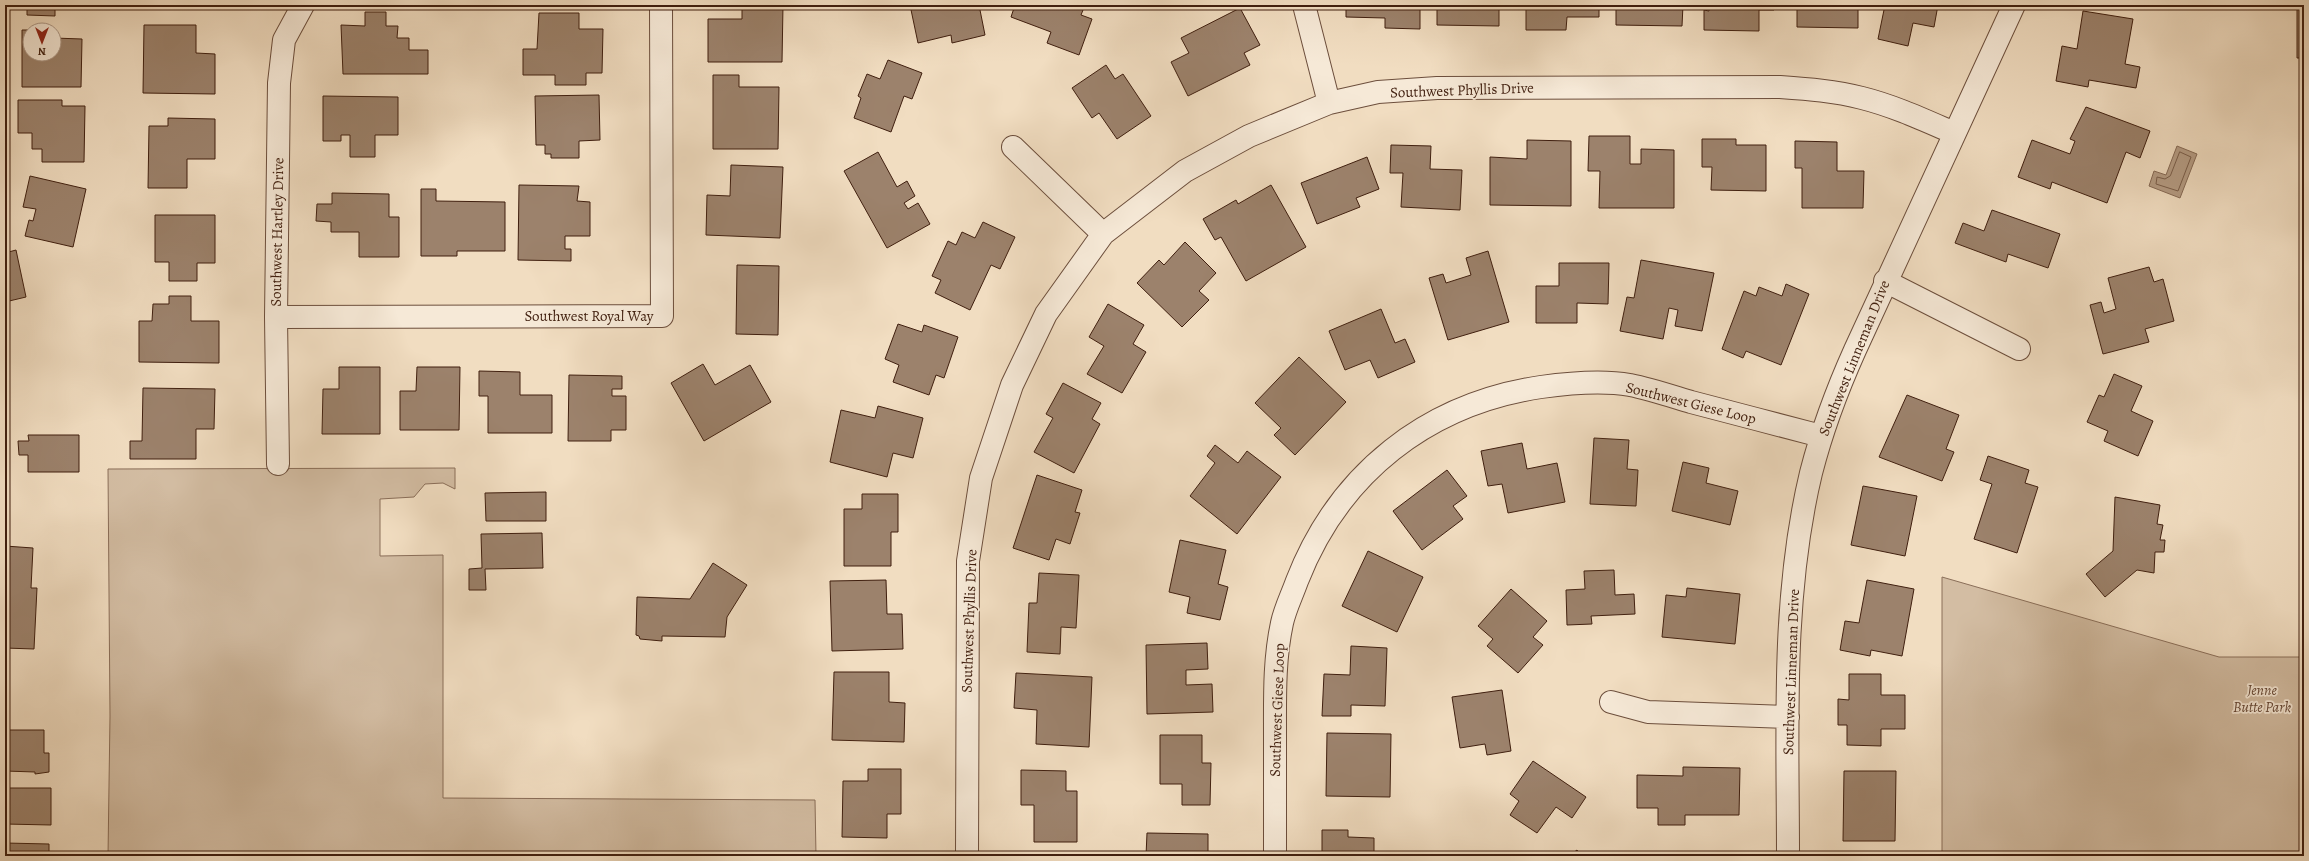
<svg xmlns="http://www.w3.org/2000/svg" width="2309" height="861" viewBox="0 0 2309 861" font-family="Alegreya,serif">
<rect width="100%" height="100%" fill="#f1ddc1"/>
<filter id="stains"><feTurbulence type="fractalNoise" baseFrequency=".005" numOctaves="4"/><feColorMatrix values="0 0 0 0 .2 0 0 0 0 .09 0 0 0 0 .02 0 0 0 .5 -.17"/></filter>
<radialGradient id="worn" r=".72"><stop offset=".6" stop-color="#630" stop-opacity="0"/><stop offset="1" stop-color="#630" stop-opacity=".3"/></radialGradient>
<path fill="#d3bda3" stroke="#8a6e59" d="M 455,468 L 455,489 L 443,483 L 425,484 L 414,497 L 380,499 L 380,556 L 443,555 L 443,798 L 815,800 L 816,856 L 108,856 L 110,716 L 108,469 Z
M 1942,577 L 2219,657 L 2304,657 L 2304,856 L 1942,856 Z"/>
<path fill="#b59c84" stroke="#866a55" d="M 2177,146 L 2197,154 L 2180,198 L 2149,186 L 2154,171 L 2166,175 Z"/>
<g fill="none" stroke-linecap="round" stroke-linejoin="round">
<path stroke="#7a5e4a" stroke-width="1" d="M 2180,152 L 2191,157 L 2178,191 L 2156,184 L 2157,177 L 2165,179 L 2170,176 Z"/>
</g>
<path fill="#9c826c" stroke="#401f0f" d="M 27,5 L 74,5 L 73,9 L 55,9 L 55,16 L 27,15 Z
M 730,5 L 783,5 L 782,62 L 708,62 L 708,19 L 742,19 L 742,9 L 730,9 Z
M 910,5 L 965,5 L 966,8 L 979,5 L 985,35 L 952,43 L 951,35 L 918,43 Z
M 1015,5 L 1085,5 L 1081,15 L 1092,19 L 1079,55 L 1047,43 L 1051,32 L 1011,17 Z
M 1346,5 L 1420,5 L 1420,29 L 1385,28 L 1385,18 L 1346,17 Z
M 1437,5 L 1499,5 L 1499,26 L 1437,25 Z
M 1526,5 L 1599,5 L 1599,17 L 1567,17 L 1566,30 L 1526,30 Z
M 1616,5 L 1683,5 L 1682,26 L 1616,25 Z
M 1709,5 L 1774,5 L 1774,10 L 1759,10 L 1759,31 L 1704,30 L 1704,10 L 1709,11 Z
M 1797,5 L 1858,5 L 1858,28 L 1797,27 Z
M 1885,5 L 1938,5 L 1934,27 L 1913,23 L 1908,46 L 1878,39 Z
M 2297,5 L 2304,5 L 2304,58 L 2297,58 Z
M 1240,8 L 1260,45 L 1244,53 L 1250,65 L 1188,96 L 1171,62 L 1189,53 L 1181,38 Z
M 2083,11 L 2133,19 L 2125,64 L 2140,67 L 2136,88 L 2089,80 L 2088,87 L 2056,81 L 2062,46 L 2077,49 Z
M 365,12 L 386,12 L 386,26 L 398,26 L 397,38 L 409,38 L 409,50 L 428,50 L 428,74 L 343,74 L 341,25 L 365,26 Z
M 539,13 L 579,13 L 579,29 L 603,29 L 602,73 L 586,73 L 586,85 L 555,85 L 555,75 L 523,75 L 523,49 L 537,49 Z
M 144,25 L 196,25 L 196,53 L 215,54 L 215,94 L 143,93 Z
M 22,30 L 30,30 L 30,54 L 54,54 L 54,38 L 82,39 L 81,87 L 22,87 Z
M 888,60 L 922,73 L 912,99 L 904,96 L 891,132 L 854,118 L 861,98 L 858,96 L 867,74 L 880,79 Z
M 1106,65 L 1115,79 L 1123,74 L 1151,116 L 1117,139 L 1099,113 L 1092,118 L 1072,88 Z
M 713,75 L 739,75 L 739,87 L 779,87 L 778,149 L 713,149 Z
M 599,95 L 600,140 L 579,141 L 579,158 L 551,158 L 551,154 L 545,154 L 545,145 L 536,145 L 535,96 Z
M 323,96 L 398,97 L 398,135 L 375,135 L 375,157 L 350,157 L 350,135 L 341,135 L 341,141 L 323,141 Z
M 18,100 L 62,100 L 62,106 L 85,106 L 84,162 L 42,162 L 42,149 L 32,149 L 32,133 L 18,133 Z
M 2086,107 L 2150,131 L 2140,158 L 2126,152 L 2107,203 L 2052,182 L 2050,189 L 2018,177 L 2032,140 L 2070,154 L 2075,141 L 2070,139 Z
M 168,118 L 215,119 L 215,159 L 187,159 L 187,188 L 148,188 L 149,126 L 168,126 Z
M 1589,136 L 1630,136 L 1630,164 L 1641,164 L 1641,149 L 1674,150 L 1674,208 L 1599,208 L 1600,171 L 1588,171 Z
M 1702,139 L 1736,139 L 1736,145 L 1766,145 L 1766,191 L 1711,190 L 1712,167 L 1702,167 Z
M 1527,140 L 1571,141 L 1571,206 L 1490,205 L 1490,157 L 1527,159 Z
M 1795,141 L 1837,142 L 1837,171 L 1864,171 L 1863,208 L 1802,208 L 1802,168 L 1795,168 Z
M 1391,145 L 1431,146 L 1430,169 L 1462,170 L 1460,210 L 1401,207 L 1403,173 L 1390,173 Z
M 878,152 L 897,187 L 907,181 L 915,196 L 904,203 L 908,209 L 918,203 L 930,224 L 887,248 L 844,171 Z
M 1367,157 L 1379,189 L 1356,198 L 1360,207 L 1317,224 L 1301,183 Z
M 731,165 L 783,167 L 780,238 L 706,235 L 707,195 L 730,196 Z
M 30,176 L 86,189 L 73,247 L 25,236 L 29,220 L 33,221 L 36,209 L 23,207 Z
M 519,185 L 579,186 L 577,201 L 590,202 L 590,236 L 565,236 L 565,249 L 571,249 L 571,261 L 518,260 Z
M 1271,185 L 1306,247 L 1246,281 L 1221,237 L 1215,240 L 1203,219 L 1236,200 L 1238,204 Z
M 421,189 L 436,189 L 436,201 L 505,202 L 505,251 L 457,251 L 457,256 L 421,256 Z
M 332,193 L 389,194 L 389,217 L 399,217 L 399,257 L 359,257 L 359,232 L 331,232 L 331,222 L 316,221 L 317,204 L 332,204 Z
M 1992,210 L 2060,234 L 2048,268 L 2008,254 L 2006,262 L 1955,243 L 1963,223 L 1984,231 Z
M 155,215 L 215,215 L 215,263 L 197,263 L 197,281 L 169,281 L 169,262 L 155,262 Z
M 983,222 L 1015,237 L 1000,269 L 991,265 L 970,310 L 935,293 L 941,280 L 932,276 L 948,241 L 956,245 L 962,232 L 975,238 Z
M 1185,242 L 1216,273 L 1199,291 L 1209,300 L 1182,327 L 1137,283 L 1159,260 L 1164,265 Z
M 16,250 L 26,297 L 5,302 L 5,253 Z
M 1488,251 L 1509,322 L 1448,340 L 1429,278 L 1443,274 L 1446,283 L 1471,275 L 1466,258 Z
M 1641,260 L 1714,273 L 1702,331 L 1675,326 L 1678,310 L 1669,308 L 1663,339 L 1620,331 L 1627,297 L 1634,298 Z
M 1559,263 L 1609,263 L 1608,304 L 1577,303 L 1577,323 L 1536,323 L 1536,286 L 1559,286 Z
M 737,265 L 779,266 L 778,335 L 736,334 Z
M 2149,267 L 2154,282 L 2163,279 L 2174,321 L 2145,329 L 2149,342 L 2103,354 L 2090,305 L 2101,302 L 2104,313 L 2116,309 L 2108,278 Z
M 1786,284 L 1809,294 L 1781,365 L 1746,351 L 1743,358 L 1722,349 L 1744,291 L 1756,296 L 1759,287 L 1782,296 Z
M 169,296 L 191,296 L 191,321 L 219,321 L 219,363 L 139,362 L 139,321 L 152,321 L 153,304 L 169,304 Z
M 1108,304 L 1144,325 L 1133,344 L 1146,352 L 1122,393 L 1087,374 L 1104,346 L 1089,337 Z
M 1381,309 L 1395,343 L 1405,339 L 1415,362 L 1378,378 L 1370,360 L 1345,370 L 1329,331 Z
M 898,324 L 922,332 L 924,325 L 958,337 L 944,378 L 936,375 L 929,395 L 893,382 L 899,365 L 885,359 Z
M 1299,357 L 1346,402 L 1295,455 L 1274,435 L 1281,428 L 1255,403 Z
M 703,364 L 715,385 L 750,365 L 771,402 L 704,441 L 671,383 Z
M 339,367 L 380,367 L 380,434 L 322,434 L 323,389 L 339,389 Z
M 417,367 L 460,367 L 459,430 L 400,430 L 400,391 L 416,391 Z
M 479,371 L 520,372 L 520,395 L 552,395 L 552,433 L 488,433 L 488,396 L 479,396 Z
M 2114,374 L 2142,386 L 2131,411 L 2153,421 L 2138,456 L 2104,441 L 2108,431 L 2087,422 L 2099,395 L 2104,397 Z
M 569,375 L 622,376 L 622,389 L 612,389 L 612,396 L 626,396 L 626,430 L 611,430 L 611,441 L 568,441 Z
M 1063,383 L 1101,403 L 1092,419 L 1100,424 L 1074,473 L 1034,452 L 1053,418 L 1046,414 Z
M 143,388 L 215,389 L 214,429 L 196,429 L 196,459 L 130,459 L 130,441 L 142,441 Z
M 1907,395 L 1959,415 L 1946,449 L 1954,452 L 1942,481 L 1879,457 Z
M 878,406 L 923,418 L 913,458 L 893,453 L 887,477 L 830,462 L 841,410 L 875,418 Z
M 28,435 L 79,435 L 79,472 L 28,472 L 28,455 L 19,455 L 18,441 L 29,441 Z
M 1594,438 L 1629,440 L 1627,469 L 1638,470 L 1636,506 L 1590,504 Z
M 1522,443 L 1527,469 L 1557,463 L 1565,502 L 1508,513 L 1502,484 L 1488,486 L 1481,451 Z
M 1215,445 L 1238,463 L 1247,451 L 1281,477 L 1237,534 L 1190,496 L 1215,463 L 1207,456 Z
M 1988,456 L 2029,470 L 2025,483 L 2038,487 L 2017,553 L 1974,539 L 1992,484 L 1980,480 Z
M 1683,462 L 1709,468 L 1706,483 L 1738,491 L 1730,525 L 1672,511 Z
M 1447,470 L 1467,496 L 1453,506 L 1463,519 L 1422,550 L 1393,511 Z
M 1037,475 L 1082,490 L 1075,512 L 1080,513 L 1070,544 L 1056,539 L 1049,560 L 1013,548 Z
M 1863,486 L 1917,496 L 1905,556 L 1851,545 Z
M 546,492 L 546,521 L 486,521 L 485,493 Z
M 862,494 L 898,494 L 898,532 L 891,532 L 891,566 L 844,566 L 844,509 L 862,509 Z
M 2115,497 L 2160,505 L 2157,524 L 2163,525 L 2160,540 L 2165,540 L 2164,552 L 2155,552 L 2154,573 L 2137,570 L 2105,597 L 2086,574 L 2113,551 Z
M 542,533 L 543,568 L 485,569 L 486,590 L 469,590 L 469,569 L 482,568 L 481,534 Z
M 1180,540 L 1226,550 L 1218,584 L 1228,587 L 1220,620 L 1187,613 L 1190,597 L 1169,592 Z
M 5,546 L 33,548 L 31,588 L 37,588 L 34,649 L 5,648 Z
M 1368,551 L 1423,577 L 1397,632 L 1342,606 Z
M 713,563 L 747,585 L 727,617 L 725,637 L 662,636 L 662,641 L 640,639 L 639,636 L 636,635 L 637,597 L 690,599 Z
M 1614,570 L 1615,595 L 1634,594 L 1635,614 L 1591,616 L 1592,624 L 1567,625 L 1566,590 L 1585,589 L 1584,571 Z
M 1039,573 L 1079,575 L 1076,628 L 1061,627 L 1060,654 L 1027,652 L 1029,603 L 1037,603 Z
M 886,580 L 887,614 L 902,614 L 903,649 L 832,651 L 830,581 Z
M 1867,580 L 1914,589 L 1902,656 L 1871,650 L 1870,656 L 1840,650 L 1845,621 L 1859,623 Z
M 1687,588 L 1740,594 L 1735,644 L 1662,637 L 1666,595 L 1686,597 Z
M 1511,589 L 1547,621 L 1533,637 L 1543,645 L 1518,673 L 1487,646 L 1493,639 L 1478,626 Z
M 1207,643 L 1208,669 L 1186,670 L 1186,685 L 1212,684 L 1213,712 L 1147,714 L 1146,645 Z
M 1351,646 L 1387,648 L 1385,706 L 1351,705 L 1351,716 L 1322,716 L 1324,674 L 1350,675 Z
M 834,672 L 889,672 L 889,702 L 905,703 L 904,742 L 832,740 Z
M 1016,673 L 1092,677 L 1089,747 L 1036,744 L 1037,710 L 1014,708 Z
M 1849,674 L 1881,674 L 1881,695 L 1905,695 L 1905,729 L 1881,729 L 1881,746 L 1847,745 L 1847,725 L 1838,725 L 1838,699 L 1849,700 Z
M 1502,690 L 1511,751 L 1487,755 L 1485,744 L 1460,748 L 1452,697 Z
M 5,730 L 44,730 L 44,753 L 49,753 L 49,772 L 35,774 L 35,772 L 5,771 Z
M 1327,733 L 1391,734 L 1390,797 L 1326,796 Z
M 1160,735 L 1202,735 L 1202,763 L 1211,763 L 1210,805 L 1182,805 L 1182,784 L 1160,784 Z
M 1533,761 L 1586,797 L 1572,818 L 1556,807 L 1537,833 L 1510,815 L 1519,801 L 1510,794 Z
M 1683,767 L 1740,768 L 1739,815 L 1685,815 L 1685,825 L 1658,825 L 1658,808 L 1637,808 L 1637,775 L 1683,776 Z
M 868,769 L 901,769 L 901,814 L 887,814 L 887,838 L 842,837 L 843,781 L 868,781 Z
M 1021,770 L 1066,771 L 1066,791 L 1077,791 L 1077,842 L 1034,842 L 1034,805 L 1021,805 Z
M 1844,771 L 1896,771 L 1895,841 L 1843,841 Z
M 5,788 L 51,788 L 51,825 L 5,824 Z
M 1322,830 L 1348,830 L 1348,837 L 1374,838 L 1374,856 L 1322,856 Z
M 1147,833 L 1208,834 L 1208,856 L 1146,856 Z
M 5,843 L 49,844 L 49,856 L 5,856 Z
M 1577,850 L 1581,856 L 1569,856 Z
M 1647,852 L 1732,853 L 1732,856 L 1647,856 Z
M 826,853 L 901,854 L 901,856 L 826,856 Z"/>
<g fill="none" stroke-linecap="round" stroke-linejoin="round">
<g stroke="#6c4e3c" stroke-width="24">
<path id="minor" d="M 1304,5 L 1329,103
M 1013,147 L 1103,234
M 1885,281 L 2019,349
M 276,317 L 662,316 L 661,5
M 278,464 L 276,317 L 279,83 L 284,40 L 303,5
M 1611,702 L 1648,712 L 1788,717
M 967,856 L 968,561 L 981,478 L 1012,385 L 1046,314 L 1103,234 L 1185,171 L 1249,136 L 1329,103 L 1378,92 L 1437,88 L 1780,87 C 1808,89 1835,91 1862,98 C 1894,106 1924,120 1954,133
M 1275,856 C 1275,816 1275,775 1275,735 C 1275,697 1274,660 1282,623 C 1285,609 1292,595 1297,581 C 1339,473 1427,404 1541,387 C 1570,383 1601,380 1630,385 C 1650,389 1671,396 1691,402 C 1734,413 1778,425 1821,436
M 1788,856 C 1788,728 1781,598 1811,473 C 1822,430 1837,390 1855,350 L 2014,5"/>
</g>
<use href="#minor" stroke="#f6e9d7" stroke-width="22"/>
</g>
<g text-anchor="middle" stroke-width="3.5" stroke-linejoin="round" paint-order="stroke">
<g font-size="15" fill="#401f0f" stroke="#f6e9d7">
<text transform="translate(1462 90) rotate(-2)" y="5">Southwest Phyllis Drive</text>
<text transform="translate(277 232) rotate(-89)" y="5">Southwest Hartley Drive</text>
<text x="589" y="321">Southwest Royal Way</text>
<text transform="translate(1854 358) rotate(-68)" y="5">Southwest Linneman Drive</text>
<text transform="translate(1691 403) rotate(14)" y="5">Southwest Giese Loop</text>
<text transform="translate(969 621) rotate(-88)" y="5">Southwest Phyllis Drive</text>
<text transform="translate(1791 672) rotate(-88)" y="5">Southwest Linneman Drive</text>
<text transform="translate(1277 710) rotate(-88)" y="5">Southwest Giese Loop</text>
</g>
<g font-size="15" font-style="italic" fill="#654634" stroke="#f6e9d7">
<text x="2262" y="695">Jenne<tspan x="2262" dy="17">Butte Park</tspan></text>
</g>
</g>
<rect width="2309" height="861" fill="none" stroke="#f1ddc1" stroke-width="20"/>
<rect x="6" y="6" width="2297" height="849" fill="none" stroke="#401f0f" stroke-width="2"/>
<rect x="10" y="10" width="2289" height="841" fill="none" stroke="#401f0f"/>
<g transform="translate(42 42) rotate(180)"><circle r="19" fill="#f6e9d7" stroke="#ad9887"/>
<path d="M0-3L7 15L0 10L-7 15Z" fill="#8f2418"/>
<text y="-6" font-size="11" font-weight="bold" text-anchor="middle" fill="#401f0f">N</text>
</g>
<rect width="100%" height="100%" filter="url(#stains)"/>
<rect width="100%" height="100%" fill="url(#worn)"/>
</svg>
